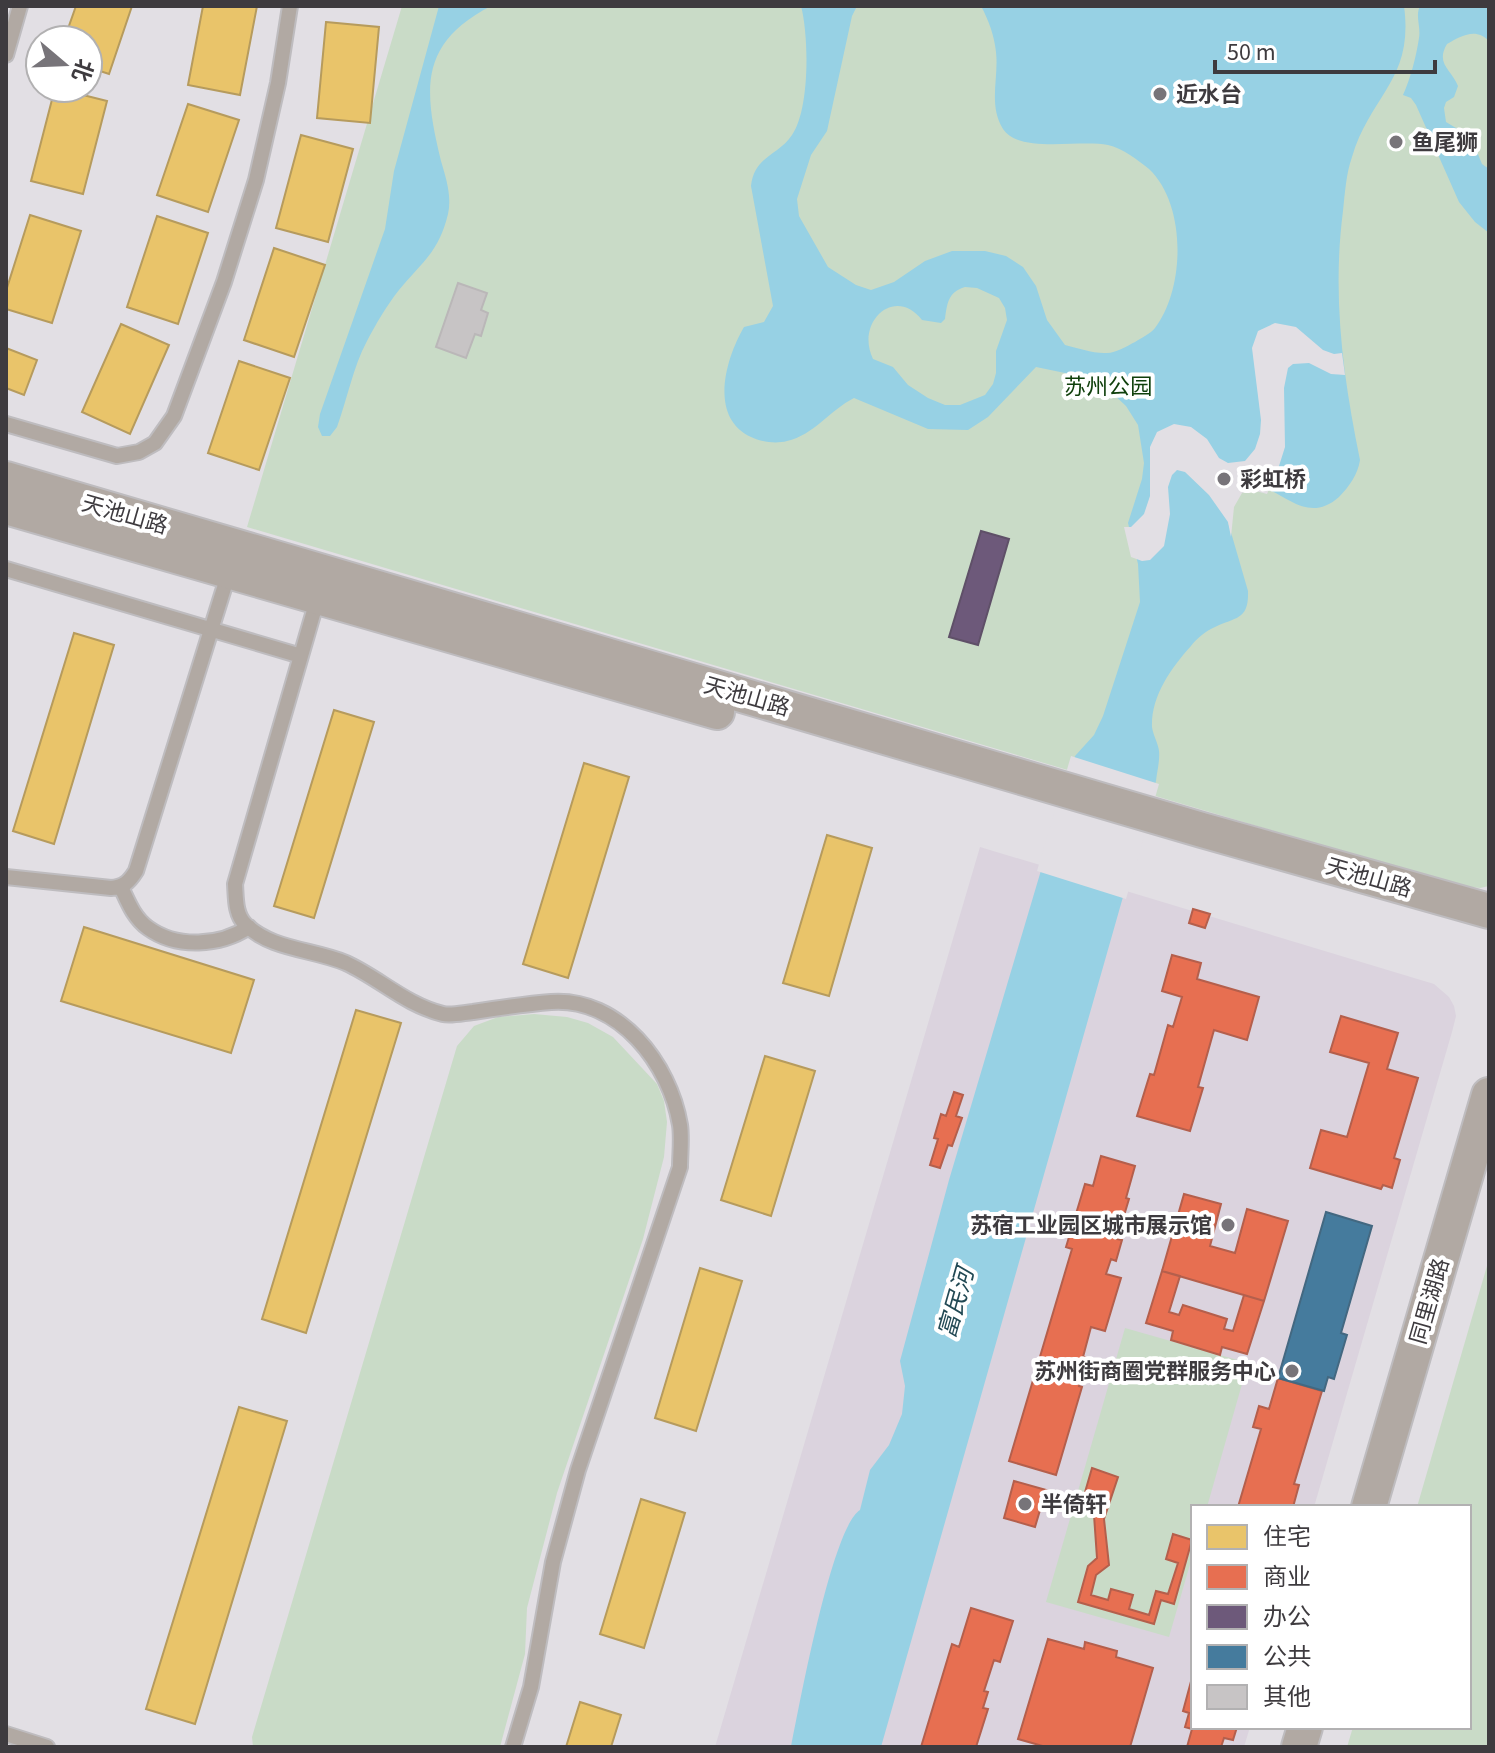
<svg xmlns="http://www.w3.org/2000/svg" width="1495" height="1753" viewBox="0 0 1495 1753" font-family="'Source Sans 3','Noto Sans SC',sans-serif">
<rect width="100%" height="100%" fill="#e2dfe4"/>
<path fill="#dbd3de" d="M 980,847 L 1434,984 L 1449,997 L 1454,1006 L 1456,1016 L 1452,1032 L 1314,1507 L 1193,1507 L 1193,1727 L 1250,1727 L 1244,1747 L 715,1747 Z"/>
<path fill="#c9dbc7" d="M 402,6 L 1489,6 L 1489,886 L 1480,888 L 1456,885 L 247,527 Z
M 534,1014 L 567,1017 L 588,1023 L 613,1037 L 657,1084 L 664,1101 L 667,1122 L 664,1157 L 643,1239 L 557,1493 L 527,1608 L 525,1654 L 500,1747 L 253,1747 L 252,1737 L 457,1046 L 474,1026 L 498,1017 Z
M 1489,1259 L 1489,1747 L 1347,1747 L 1353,1727 L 1469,1727 L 1469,1507 L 1417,1507 Z
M 1125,1328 L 1248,1363 L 1207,1507 L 1193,1507 L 1193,1554 L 1169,1637 L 1046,1602 Z"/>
<path fill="#97d1e4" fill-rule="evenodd" d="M 439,6 L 491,6 C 418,44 424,90 441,161 C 446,178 452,196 448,214 C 439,252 422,262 399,290 C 387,305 376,324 367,341 C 353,367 347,400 337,427 L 330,436 L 322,436 L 318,427 L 320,414 L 385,229 L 394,171 Z
M 801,6 L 857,6 L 852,16 L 827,131 L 811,155 L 797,199 L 799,216 L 828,267 L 856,285 L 871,290 L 894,282 L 925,261 L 952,251 L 985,251 L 1006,256 L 1023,267 L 1036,286 L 1047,320 L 1065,345 C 1078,348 1094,354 1107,353 C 1116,353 1127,346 1135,342 C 1141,338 1150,334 1155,328 C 1185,289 1187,205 1149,169 C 1138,160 1122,148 1108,145 C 1080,139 1019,154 1003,129 C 988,105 999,78 996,52 C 994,35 989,21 981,6 L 1404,6 C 1414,80 1371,94 1352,157 C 1346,174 1345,193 1343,211 C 1332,296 1343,377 1360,460 C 1358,474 1349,487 1339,497 C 1304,528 1280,484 1251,486 C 1247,486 1243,489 1239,490 L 1228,522 L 1248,591 C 1249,620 1236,617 1215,627 C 1207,630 1196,639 1191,646 C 1171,668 1151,696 1152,727 C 1153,735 1158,743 1159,751 C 1160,760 1157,772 1156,781 L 881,1747 L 791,1747 C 799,1707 832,1527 860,1510 L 870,1470 L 889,1445 L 902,1414 L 905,1386 L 900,1361 L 949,1180 L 1075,756 L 1094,735 L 1103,716 L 1140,602 L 1138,564 L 1128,523 L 1142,479 L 1144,463 L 1138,425 L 1126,406 L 1111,392 L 1097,384 L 1065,373 L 1036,367 L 988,417 L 968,430 L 928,429 L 854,398 C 830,410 814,435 787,441 C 776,444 761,442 751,437 C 708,417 726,358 744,327 L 764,322 L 773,306 L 751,186 C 754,156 778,156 792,135 C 810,109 809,36 801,6 ZM 965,287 L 977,288 L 999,298 L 1005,308 L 1007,320 L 996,351 L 996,373 L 993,384 L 985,395 L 960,405 L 945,405 L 928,398 L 908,385 L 893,367 L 873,359 C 855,322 895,285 922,320 L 941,323 L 945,319 C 947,304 948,292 965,287 Z
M 1420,6 L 1489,6 L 1489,41 C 1476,27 1461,36 1447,44 C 1435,64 1452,70 1458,86 L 1454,97 L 1446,102 L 1444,108 L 1446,122 L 1471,137 L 1482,164 L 1489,169 L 1489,233 L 1475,222 L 1459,202 L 1416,105 L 1411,98 L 1403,95 C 1411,77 1416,57 1419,38 C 1421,26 1415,16 1420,6 Z"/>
<path fill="#e2dfe4" d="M 1275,323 L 1296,327 L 1323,350 L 1334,354 L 1342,353 L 1345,375 L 1331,374 L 1309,363 L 1293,364 L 1288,368 L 1284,388 L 1285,447 L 1279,466 L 1267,494 L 1252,490 L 1242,493 L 1234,507 L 1231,537 L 1228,522 L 1209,495 L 1185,472 L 1177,470 L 1172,475 L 1168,487 L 1170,514 L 1164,546 L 1150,560 L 1142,561 L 1131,557 L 1124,527 L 1131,527 L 1144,514 L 1150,496 L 1150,447 L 1157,432 L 1174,424 L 1191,427 L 1207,439 L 1219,458 L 1228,463 L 1245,461 L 1255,449 L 1260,434 L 1261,420 L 1252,348 L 1258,331 Z
M 1071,756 L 1159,784 L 1126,899 L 1037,871 Z"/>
<path fill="#e9c46a" stroke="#b69b5d" stroke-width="2" d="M 76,6 L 132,6 L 109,74 L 88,67 L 88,40 L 64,40 Z
M 203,6 L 257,6 L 240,95 L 188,85 Z
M 326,22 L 379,27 L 370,123 L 317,118 Z
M 55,88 L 107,101 L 83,194 L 31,181 Z
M 188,104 L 239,120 L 208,212 L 157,195 Z
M 301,135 L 353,149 L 328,242 L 276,228 Z
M 30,215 L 81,231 L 52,323 L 6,309 L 6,291 Z
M 157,216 L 208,233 L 178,324 L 127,307 Z
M 274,248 L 325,265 L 294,357 L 244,340 Z
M 121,324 L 169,345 L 130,434 L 82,412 Z
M 6,348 L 37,360 L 24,395 L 6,388 Z
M 239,361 L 290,378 L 259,470 L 208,453 Z
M 74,633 L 114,645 L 54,844 L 13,831 Z
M 334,710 L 374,722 L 314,918 L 274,906 Z
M 584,763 L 629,777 L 568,978 L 523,964 Z
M 827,835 L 872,848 L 829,996 L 783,983 Z
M 84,927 L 254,980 L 231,1053 L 61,1001 Z
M 356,1010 L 401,1023 L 306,1333 L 262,1319 Z
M 765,1056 L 815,1071 L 771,1216 L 721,1200 Z
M 700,1268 L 742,1281 L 696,1431 L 655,1418 Z
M 239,1407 L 287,1421 L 195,1724 L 146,1709 Z
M 641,1499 L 685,1513 L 644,1648 L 600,1634 Z
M 580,1702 L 621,1715 L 611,1747 L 566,1747 Z"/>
<path fill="#e76f51" stroke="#b45f4c" stroke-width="2" d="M 1193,909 L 1210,914 L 1205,928 L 1189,923 Z
M 1172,955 L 1201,963 L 1197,979 L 1259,997 L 1247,1040 L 1214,1030 L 1198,1087 L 1203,1088 L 1190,1131 L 1137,1116 L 1150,1074 L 1154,1075 L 1168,1025 L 1173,1027 L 1182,997 L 1162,991 Z
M 1341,1016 L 1398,1033 L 1387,1069 L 1418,1078 L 1394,1158 L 1400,1160 L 1392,1188 L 1383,1185 L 1381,1189 L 1310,1168 L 1321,1130 L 1347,1137 L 1369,1063 L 1330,1052 Z
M 954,1092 L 963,1095 L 956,1116 L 962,1118 L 952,1146 L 948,1145 L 940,1168 L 930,1165 L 938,1139 L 934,1138 L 941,1114 L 946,1116 Z
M 1101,1156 L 1135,1166 L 1126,1198 L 1129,1199 L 1117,1239 L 1122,1240 L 1116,1261 L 1111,1259 L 1106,1274 L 1121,1278 L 1105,1331 L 1091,1327 L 1083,1357 L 1087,1358 L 1079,1386 L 1082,1387 L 1056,1475 L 1009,1461 L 1072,1249 L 1066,1247 L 1085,1184 L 1093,1186 Z
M 1184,1194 L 1221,1204 L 1210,1246 L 1235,1253 L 1247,1209 L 1288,1221 L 1264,1301 L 1162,1271 Z
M 1162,1271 L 1180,1276 L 1169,1312 L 1179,1315 L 1183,1305 L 1227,1319 L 1224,1329 L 1233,1331 L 1244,1295 L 1264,1301 L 1247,1354 L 1222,1347 L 1220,1355 L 1171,1340 L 1173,1331 L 1146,1323 Z
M 1278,1378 L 1322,1391 L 1294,1484 L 1299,1485 L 1293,1507 L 1238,1507 L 1261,1429 L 1253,1427 L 1259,1406 L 1269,1409 Z
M 1092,1468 L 1118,1477 L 1104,1519 L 1109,1565 L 1096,1575 L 1091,1595 L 1108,1600 L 1111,1589 L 1133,1595 L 1129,1609 L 1149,1615 L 1156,1591 L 1168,1594 L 1178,1563 L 1166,1559 L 1173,1534 L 1192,1540 L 1174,1604 L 1161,1600 L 1154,1624 L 1078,1602 L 1088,1566 L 1097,1558 L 1094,1515 L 1098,1504 L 1083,1499 Z
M 1014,1481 L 1046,1490 L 1035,1527 L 1004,1518 Z
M 971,1608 L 1013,1621 L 1000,1662 L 994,1660 L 984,1691 L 988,1692 L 983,1708 L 988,1709 L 976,1747 L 921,1747 L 952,1644 L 959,1647 Z
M 1048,1639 L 1084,1649 L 1085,1642 L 1117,1651 L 1116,1657 L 1153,1668 L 1130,1747 L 1046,1747 L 1018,1739 Z
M 1193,1674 L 1193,1727 L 1237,1727 L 1233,1740 L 1224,1738 L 1221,1747 L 1187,1747 L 1192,1729 L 1185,1727 L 1189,1713 L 1183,1711 Z"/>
<path fill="#6d597a" stroke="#5f5068" stroke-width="2" d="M 981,531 L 1009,539 L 978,645 L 949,637 Z"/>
<path fill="#457b9d" stroke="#436881" stroke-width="2" d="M 1326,1212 L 1372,1226 L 1341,1333 L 1347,1335 L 1334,1379 L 1328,1377 L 1324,1391 L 1278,1378 Z"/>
<path fill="#c7c4c5" stroke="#bab7b8" stroke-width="2" d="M 458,283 L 487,293 L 481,310 L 488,313 L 481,336 L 475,334 L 466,358 L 436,347 Z"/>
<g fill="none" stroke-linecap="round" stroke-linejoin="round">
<g stroke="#bebcbf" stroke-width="18">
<path id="service" d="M 6,55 L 20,6
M 6,424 L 117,456 L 139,452 L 155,443 L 174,416 L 224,282 L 256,180 L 278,83 L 290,6
M 6,569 L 301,656
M 318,597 L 235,884 C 236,898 235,914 245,924 C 271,950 313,949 346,963 C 379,978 406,1005 443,1014 C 451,1016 463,1013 473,1012 C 499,1008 525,1004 551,1002 C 619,997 670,1064 680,1125 C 682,1138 680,1154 680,1167 L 578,1470 L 553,1562 L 531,1687 L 513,1747
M 6,877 L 111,888 C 124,887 129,882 136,871 L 229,572
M 121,887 C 128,902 134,918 148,928 C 177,949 220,946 249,927
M 6,1734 L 47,1747"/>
</g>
<g stroke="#bebcbf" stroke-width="38">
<path id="tertiary" d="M 6,479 L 1202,830 L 1489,911
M 6,507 L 717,712
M 1369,1507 L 1489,1095
M 1299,1747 L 1305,1727"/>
</g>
<use href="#service" stroke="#b1a9a3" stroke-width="14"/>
<use href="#tertiary" stroke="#b1a9a3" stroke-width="34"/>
</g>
<g fill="#777479" stroke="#fff" stroke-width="3">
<circle cx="1160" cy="94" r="8"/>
<circle cx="1396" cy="142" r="8"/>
<circle cx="1224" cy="479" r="8"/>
<circle cx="1228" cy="1225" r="8"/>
<circle cx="1292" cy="1371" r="8"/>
<circle cx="1025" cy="1504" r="8"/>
</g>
<g text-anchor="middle" stroke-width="8" stroke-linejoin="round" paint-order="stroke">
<g font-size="22" font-weight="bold" fill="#3e3b3f" stroke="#fff" text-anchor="start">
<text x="1176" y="102">近水台</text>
<text x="1412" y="150">鱼尾狮</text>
<text x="1240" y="487">彩虹桥</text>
<text x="1212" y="1233" text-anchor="end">苏宿工业园区城市展示馆</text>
<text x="1276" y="1379" text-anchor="end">苏州街商圈党群服务中心</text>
<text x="1041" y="1512">半倚轩</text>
</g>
<g font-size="22" fill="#10400c" stroke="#fff">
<text x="1108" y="394">苏州公园</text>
</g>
<g font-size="22" fill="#3e3b3f" stroke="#fff">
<text transform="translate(125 514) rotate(16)" y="8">天池山路</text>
<text transform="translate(747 696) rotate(16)" y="8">天池山路</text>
<text transform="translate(1369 877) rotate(16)" y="8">天池山路</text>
<text transform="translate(1429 1301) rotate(-74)" y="8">同里湖路</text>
</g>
<g font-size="24" font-style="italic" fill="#224954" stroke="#fff">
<text transform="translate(956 1303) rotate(-74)" y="8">富民河</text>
</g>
</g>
<rect width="1495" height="1753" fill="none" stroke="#3e3b3f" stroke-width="16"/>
<rect x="1191" y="1505" width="280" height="224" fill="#ffffff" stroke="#b2b1b2" stroke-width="2"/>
<rect x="1207" y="1525" width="40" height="24" fill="#e9c46a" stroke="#b2b1b2" stroke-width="2"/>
<text x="1263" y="1545" font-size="24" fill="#3e3b3f">住宅</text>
<rect x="1207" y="1565" width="40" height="24" fill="#e76f51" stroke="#b2b1b2" stroke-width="2"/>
<text x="1263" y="1585" font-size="24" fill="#3e3b3f">商业</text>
<rect x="1207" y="1605" width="40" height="24" fill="#6d597a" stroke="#b2b1b2" stroke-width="2"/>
<text x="1263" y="1625" font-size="24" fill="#3e3b3f">办公</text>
<rect x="1207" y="1645" width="40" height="24" fill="#457b9d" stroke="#b2b1b2" stroke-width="2"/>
<text x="1263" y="1665" font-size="24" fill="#3e3b3f">公共</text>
<rect x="1207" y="1685" width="40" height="24" fill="#c7c4c5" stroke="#b2b1b2" stroke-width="2"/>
<text x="1263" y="1705" font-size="24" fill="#3e3b3f">其他</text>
<g transform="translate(64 64) rotate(109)"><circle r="38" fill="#ffffff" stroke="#b2b1b2" stroke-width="2"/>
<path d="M0-6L14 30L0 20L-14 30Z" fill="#777479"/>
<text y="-12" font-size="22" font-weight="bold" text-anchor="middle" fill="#3e3b3f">北</text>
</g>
<path d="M1215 60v12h220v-12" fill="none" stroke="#3e3b3f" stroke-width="4"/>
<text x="1227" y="60" font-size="24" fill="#3e3b3f" stroke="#ffffff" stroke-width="6" paint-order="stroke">50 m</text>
</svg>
